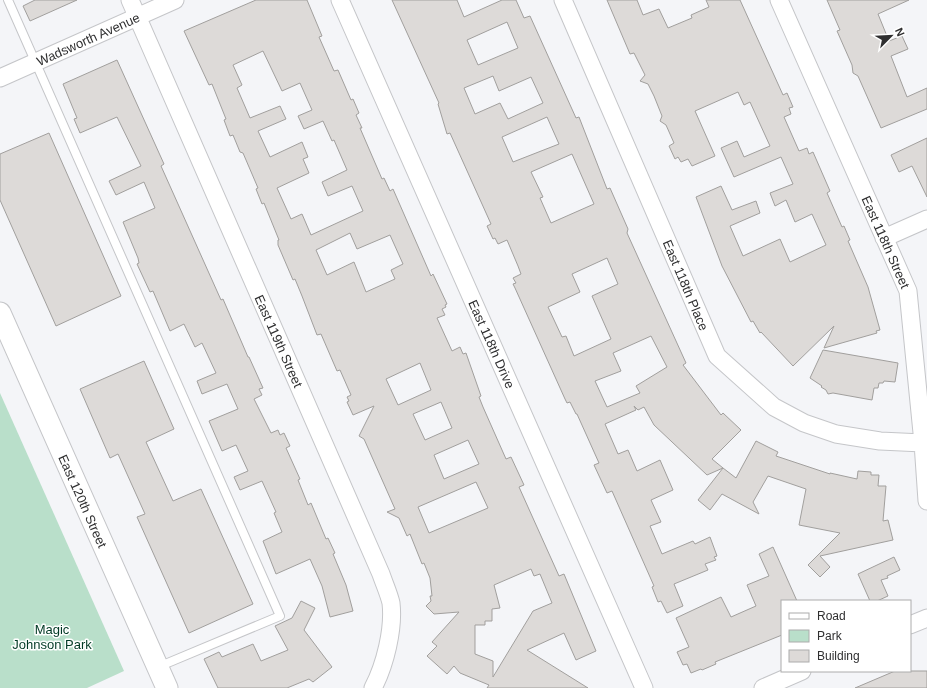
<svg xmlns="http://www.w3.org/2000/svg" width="927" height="688" viewBox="0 0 927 688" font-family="Arial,sans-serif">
<rect width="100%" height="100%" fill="#f4f5f8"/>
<path fill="#b9dfca" d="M 0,393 L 124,671 L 87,688 L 0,688 Z"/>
<path fill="#dddad8" stroke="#a19f9d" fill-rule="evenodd" d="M 35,0 L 77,0 L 30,21 L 23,6 Z
M 256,0 L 307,0 L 322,36 L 319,37 L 334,71 L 338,70 L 351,100 L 353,99 L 359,113 L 356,115 L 362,128 L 360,128 L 382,179 L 384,178 L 390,191 L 393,189 L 431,276 L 433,274 L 447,304 L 445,305 L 446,307 L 442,309 L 445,315 L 437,318 L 452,351 L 460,347 L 463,354 L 466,353 L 481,396 L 479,397 L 483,407 L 506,459 L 511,457 L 524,485 L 519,487 L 559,576 L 564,574 L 596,651 L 576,660 L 564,633 L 527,650 L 588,688 L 487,688 L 489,685 L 460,673 L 454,666 L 447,674 L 427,656 L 437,646 L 432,642 L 459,612 L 434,614 L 426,606 L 431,601 L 430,596 L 432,596 L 430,578 L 424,563 L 422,564 L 410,534 L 407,536 L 399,518 L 387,512 L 395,509 L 364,439 L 359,436 L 374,406 L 353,415 L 347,402 L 349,401 L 347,397 L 351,395 L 340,370 L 337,371 L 321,334 L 317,335 L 302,296 L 295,279 L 293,280 L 278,245 L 278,240 L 279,240 L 264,203 L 262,204 L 256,189 L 258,188 L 243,153 L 240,152 L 233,135 L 230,136 L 224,120 L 226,119 L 212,84 L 209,85 L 184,31 ZM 263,51 L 282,91 L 300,83 L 312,110 L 298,116 L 304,129 L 323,121 L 332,141 L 334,140 L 347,170 L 322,182 L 328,196 L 352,186 L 363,211 L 311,235 L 302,214 L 291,219 L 277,188 L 309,173 L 303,159 L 308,157 L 302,142 L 270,157 L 258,131 L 286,119 L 280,106 L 250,118 L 237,88 L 242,85 L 233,65 ZM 350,233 L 357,249 L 390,235 L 403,264 L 391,270 L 395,279 L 366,292 L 354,262 L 327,275 L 316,250 ZM 420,363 L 431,390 L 398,405 L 386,379 ZM 441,402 L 452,428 L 425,440 L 413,414 ZM 468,440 L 479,464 L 444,479 L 434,455 ZM 476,482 L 488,508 L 429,533 L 418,507 ZM 531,569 L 534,576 L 540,574 L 552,603 L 533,611 L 493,677 L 493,661 L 475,654 L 475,625 L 485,625 L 485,621 L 492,621 L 492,609 L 500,608 L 494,585 Z
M 392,0 L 457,0 L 464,17 L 502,0 L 516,0 L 524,18 L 530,16 L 576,118 L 579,117 L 607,189 L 610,188 L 628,229 L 627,233 L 686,363 L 683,365 L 721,415 L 723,413 L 741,430 L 712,459 L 723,468 L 707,475 L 654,425 L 644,407 L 638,410 L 634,406 L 636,410 L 605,424 L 618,454 L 628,450 L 637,471 L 660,460 L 673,490 L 651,500 L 661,522 L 650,526 L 662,554 L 693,541 L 695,544 L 710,537 L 717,556 L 714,557 L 716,560 L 705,564 L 708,570 L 674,584 L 683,606 L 667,613 L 661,601 L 658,602 L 652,587 L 654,586 L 612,491 L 607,493 L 594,465 L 599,463 L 577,414 L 576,414 L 570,402 L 567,403 L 565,399 L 515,288 L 513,284 L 516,283 L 513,278 L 521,274 L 518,266 L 507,240 L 498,244 L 495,238 L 493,239 L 487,226 L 491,224 L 450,133 L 447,134 L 438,104 L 439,103 ZM 507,22 L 518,48 L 478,65 L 467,40 ZM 493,76 L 499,91 L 531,77 L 543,103 L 508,119 L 500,103 L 475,114 L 464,88 ZM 547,117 L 559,144 L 513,162 L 502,137 ZM 572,154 L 594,204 L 551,223 L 540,198 L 543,197 L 531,172 ZM 607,258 L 618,284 L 592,296 L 611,339 L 574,356 L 566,336 L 562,337 L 548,307 L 580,292 L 572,274 ZM 651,336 L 667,367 L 636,386 L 640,393 L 607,407 L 595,381 L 621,371 L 613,353 Z
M 607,0 L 637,0 L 643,15 L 659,9 L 668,28 L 692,18 L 691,15 L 709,7 L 706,0 L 740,0 L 783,95 L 787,93 L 793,107 L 789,108 L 791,114 L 784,117 L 799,151 L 807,148 L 809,154 L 813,152 L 830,191 L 827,193 L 842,227 L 844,226 L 850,240 L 848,241 L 868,287 L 880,330 L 876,331 L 877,333 L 824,348 L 834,326 L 793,366 L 761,332 L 760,333 L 753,321 L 751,322 L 722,266 L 696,197 L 721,186 L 732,210 L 756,201 L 760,213 L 730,226 L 743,256 L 780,239 L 790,262 L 826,245 L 812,214 L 795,222 L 786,200 L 775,206 L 770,193 L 793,184 L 781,157 L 734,177 L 721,148 L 737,141 L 744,157 L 770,146 L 750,102 L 744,105 L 738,92 L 695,111 L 715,156 L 692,166 L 688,159 L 681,162 L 678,157 L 675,159 L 669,146 L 674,143 L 666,125 L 660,121 L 662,116 L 654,96 L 648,84 L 640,81 L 645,75 L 634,53 L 630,54 Z
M 827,0 L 909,0 L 878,14 L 889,41 L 902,36 L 908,49 L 891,56 L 907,97 L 927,88 L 927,109 L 881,128 L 858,76 L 853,73 L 852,65 L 837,31 L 840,30 Z
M 117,60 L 164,164 L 161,166 L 221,300 L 223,299 L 248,357 L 249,357 L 263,388 L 259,389 L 262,395 L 254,399 L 271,433 L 278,430 L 280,435 L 284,433 L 290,446 L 286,448 L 300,479 L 298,480 L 308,505 L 311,503 L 326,539 L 328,538 L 335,553 L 333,554 L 346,585 L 353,611 L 330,617 L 322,586 L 310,559 L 276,574 L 263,541 L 282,532 L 274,513 L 276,512 L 262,481 L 240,490 L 234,477 L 248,471 L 236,445 L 222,451 L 209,421 L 238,409 L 227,384 L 202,394 L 197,381 L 216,373 L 202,343 L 195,347 L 184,324 L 170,331 L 153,291 L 150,292 L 137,264 L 139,263 L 138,258 L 123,222 L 155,208 L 144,182 L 116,195 L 109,181 L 141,166 L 117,117 L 80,133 L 74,119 L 77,118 L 63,84 Z
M 49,133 L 121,296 L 56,326 L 0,200 L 0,154 Z
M 927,138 L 927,197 L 912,166 L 899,172 L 891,155 Z
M 823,350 L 898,363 L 895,382 L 884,381 L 883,383 L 879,383 L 878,388 L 874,388 L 872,400 L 833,393 L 828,394 L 826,390 L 821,387 L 822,386 L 810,378 Z
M 144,361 L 174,429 L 146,442 L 173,501 L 201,489 L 253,604 L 189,633 L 137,517 L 145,514 L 118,454 L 110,458 L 80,389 Z
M 756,441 L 778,452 L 776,456 L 830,474 L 830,473 L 857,479 L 858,471 L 871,472 L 871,475 L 879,475 L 878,486 L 886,486 L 883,521 L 888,520 L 893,540 L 820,556 L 830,567 L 820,577 L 808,565 L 840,533 L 799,525 L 806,489 L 768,476 L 753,502 L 759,514 L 722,494 L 710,510 L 698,500 L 723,468 L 736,478 Z
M 773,547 L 797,601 L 782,601 L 782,635 L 715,662 L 716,664 L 702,670 L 701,669 L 691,673 L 687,664 L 683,665 L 677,652 L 689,647 L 676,618 L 721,597 L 731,617 L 756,606 L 747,585 L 769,576 L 759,554 Z
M 894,557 L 900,570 L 887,576 L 888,578 L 881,580 L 888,596 L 877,601 L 870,601 L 858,574 Z
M 301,601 L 315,608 L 304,630 L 332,667 L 313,682 L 309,679 L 287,688 L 218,688 L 204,659 L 219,652 L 222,657 L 253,644 L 261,661 L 288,650 L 275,626 L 292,618 Z
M 895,671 L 927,671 L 927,688 L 855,688 Z"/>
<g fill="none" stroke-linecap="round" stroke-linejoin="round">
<g stroke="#c5c6c9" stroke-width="10">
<path id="service" d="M 8,0 L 280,616 L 158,667"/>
</g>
<g stroke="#c5c6c9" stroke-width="19">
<path id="minor" d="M 130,0 L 381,574 C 384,583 389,594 391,603 C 394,629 385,665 373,688
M 340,0 L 644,688
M 563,0 L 717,356 L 774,407 L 804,423 L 836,434 L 880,441 L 923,443
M 779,0 L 908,291 L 923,443 L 927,501
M 0,78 L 175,0
M 884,238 L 927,219
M 910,625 L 927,618
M 763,688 L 802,671"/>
</g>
<g stroke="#c5c6c9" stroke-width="23">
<path id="tertiary" d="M 0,313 L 167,688"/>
</g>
<use href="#service" stroke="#fff" stroke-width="8"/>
<use href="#minor" stroke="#fff" stroke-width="17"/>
<use href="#tertiary" stroke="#fff" stroke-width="21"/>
</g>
<g text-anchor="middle" stroke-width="3" stroke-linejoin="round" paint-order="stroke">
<g font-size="13" fill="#2f2f30" stroke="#fff">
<text transform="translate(88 39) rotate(-24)" y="5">Wadsworth Avenue</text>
<text transform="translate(886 242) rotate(66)" y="5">East 118th Street</text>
<text transform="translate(686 285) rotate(67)" y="5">East 118th Place</text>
<text transform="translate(279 341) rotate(66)" y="5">East 119th Street</text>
<text transform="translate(492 344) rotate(66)" y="5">East 118th Drive</text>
<text transform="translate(83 501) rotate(66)" y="5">East 120th Street</text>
</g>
<g font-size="13" fill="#003924" stroke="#fff">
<text x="52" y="634">Magic<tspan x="52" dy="15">Johnson Park</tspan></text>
</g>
</g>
<rect x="781" y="600" width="130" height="72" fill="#ffffff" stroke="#acacac"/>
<rect x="789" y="613" width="20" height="6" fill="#ffffff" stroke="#acacac"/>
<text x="817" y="620" font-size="12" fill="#2f2f30">Road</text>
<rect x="789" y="630" width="20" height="12" fill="#b9dfca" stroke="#acacac"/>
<text x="817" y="640" font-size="12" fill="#2f2f30">Park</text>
<rect x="789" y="650" width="20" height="12" fill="#dddad8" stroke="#acacac"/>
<text x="817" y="660" font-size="12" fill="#2f2f30">Building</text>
<g transform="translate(891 36) rotate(66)" stroke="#ffffff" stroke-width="3" paint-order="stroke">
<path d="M0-3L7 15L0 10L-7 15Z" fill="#2f2f30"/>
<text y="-6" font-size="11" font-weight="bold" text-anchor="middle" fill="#2f2f30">N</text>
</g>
</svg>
